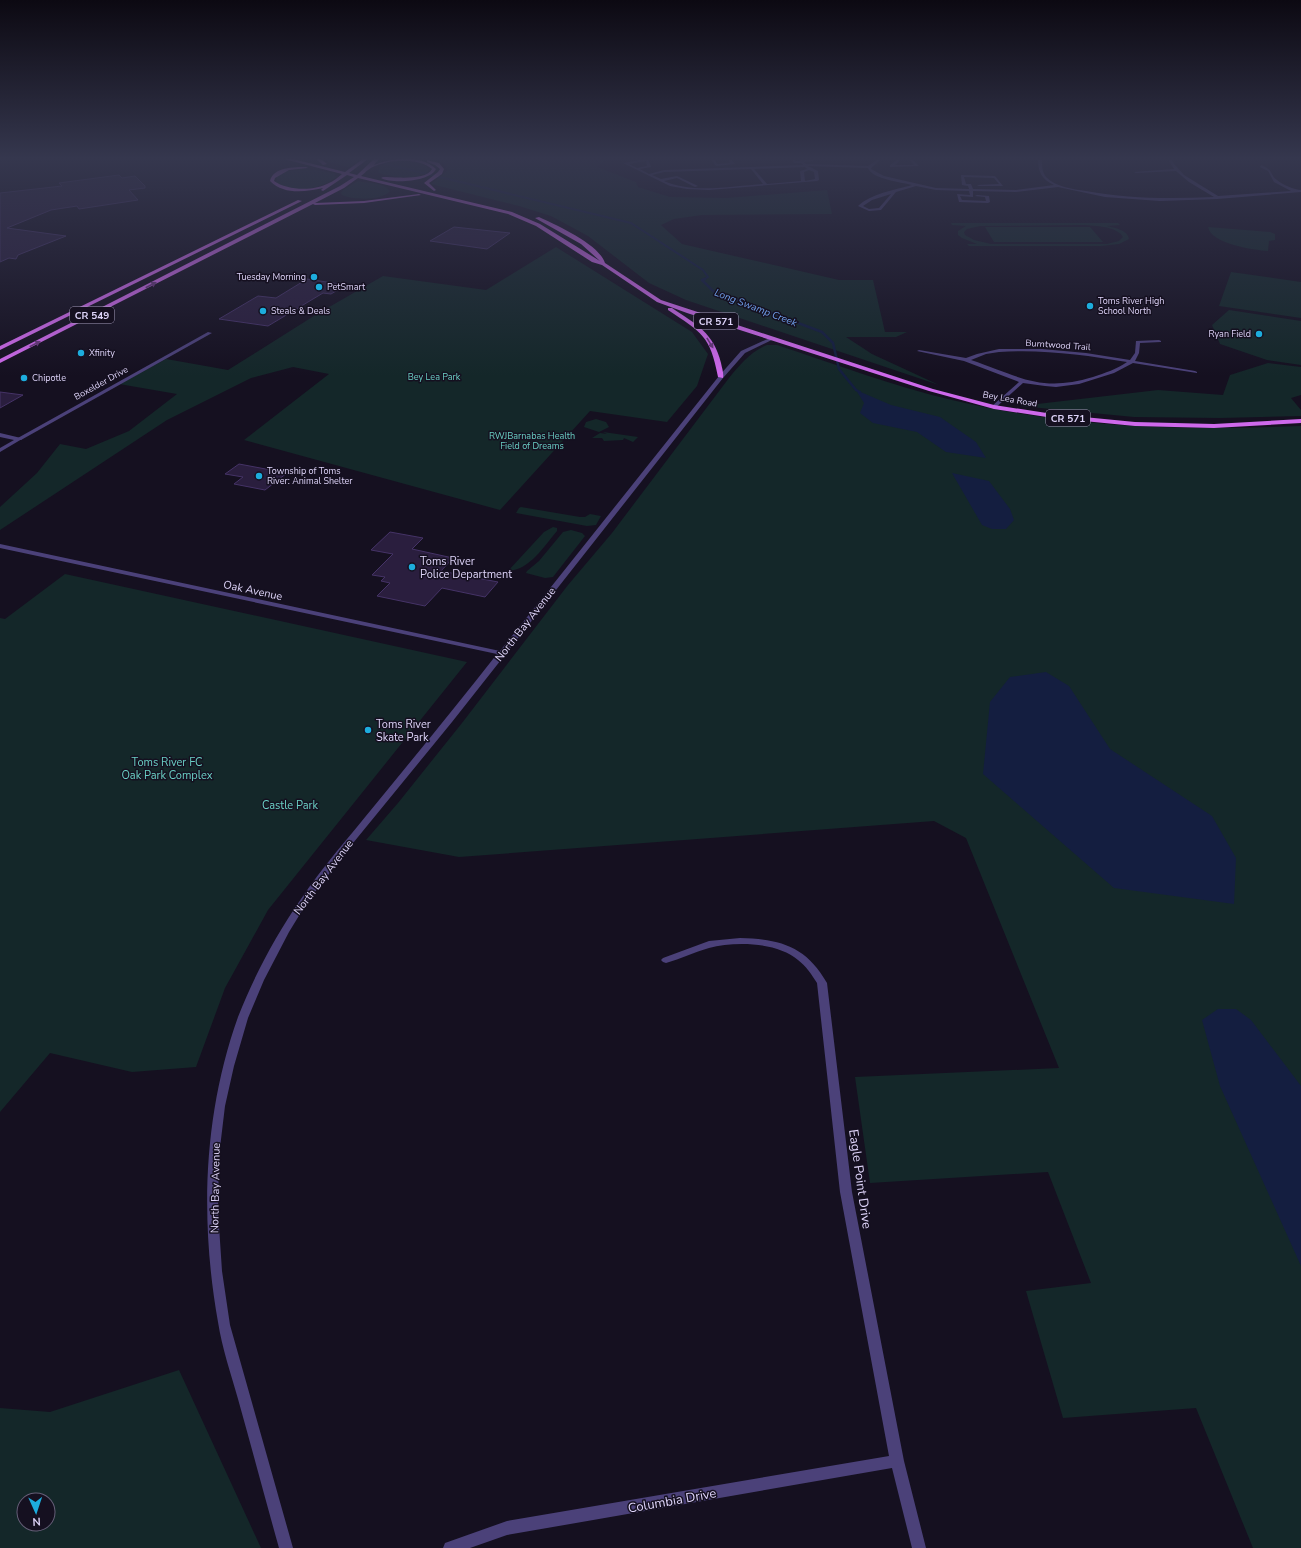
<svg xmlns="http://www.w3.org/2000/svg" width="1301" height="1548" viewBox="0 0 1301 1548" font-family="'Nunito Sans',sans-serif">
<rect width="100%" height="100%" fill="#151020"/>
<path fill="#142729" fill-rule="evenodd" d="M 320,159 L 359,159 L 351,166 L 347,167 Z
M 434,159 L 606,159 L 597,167 L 636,182 L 638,187 L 670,197 L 726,198 L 827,190 L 832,214 L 702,215 L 674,219 L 661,225 L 682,244 L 839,280 L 873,280 L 885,332 L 907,332 L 896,337 L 846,337 L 872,354 L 939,385 L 686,300 L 649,283 L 588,236 L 551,216 L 519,206 L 431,184 L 447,171 L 445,164 Z
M 395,161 C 407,162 421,160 429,169 L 428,172 C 412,181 396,177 378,173 L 380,166 Z
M 301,169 L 318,170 L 336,174 L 334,176 L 338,176 C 322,189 293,195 276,182 L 277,176 L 286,171 Z
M 358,181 C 367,183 383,182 390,191 C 382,201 353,200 342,195 L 341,193 L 343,190 Z
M 951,223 L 1118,223 L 1120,225 L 1107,226 C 1115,228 1128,230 1129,239 L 1119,244 L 1101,246 L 969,246 L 967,244 L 977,244 L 962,238 L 958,235 L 958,231 L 966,226 L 952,225 ZM 1083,225 C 1095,226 1117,226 1123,237 L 1119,241 L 1107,244 L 991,244 L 974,240 L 965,235 L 964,232 L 967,229 L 980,226 Z
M 985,227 L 1090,227 L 1103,242 L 994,242 Z
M 1208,227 L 1270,232 L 1275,234 L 1275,240 L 1269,241 L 1268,251 C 1254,250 1211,244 1208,227 Z
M 556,247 L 692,332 L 708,354 L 697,386 L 667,422 L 590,411 L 500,510 L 244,440 L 329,374 L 293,367 L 251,378 L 167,420 L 0,530 L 0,507 L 37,473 L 60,444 L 86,449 L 129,431 L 177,394 L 119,384 L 166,359 L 228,370 L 317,314 L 383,276 L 486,290 Z
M 1231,272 L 1301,282 L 1301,318 L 1219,306 Z
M 1229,310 L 1301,321 L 1301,365 L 1267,360 L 1220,344 L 1212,325 Z
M 767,345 L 777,345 C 835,364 893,386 952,400 C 1069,428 1182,431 1301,426 L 1301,1548 L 1253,1548 L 1196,1408 L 1063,1418 L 1026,1291 L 1091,1283 L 1048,1172 L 870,1183 L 855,1077 L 1059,1068 L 966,838 L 934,821 L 459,857 L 366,840 L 398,803 L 462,723 L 568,585 L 612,533 L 729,378 C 740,365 750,352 767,345 Z
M 1268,363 L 1301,367 L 1301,395 L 1291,398 L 1301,410 L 1301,416 L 1220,418 L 1134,417 L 1020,406 L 1158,390 L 1223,395 L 1230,375 Z
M 596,419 L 606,422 L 609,427 L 599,432 L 584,427 L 586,422 Z
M 603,432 L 638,437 L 633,442 L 624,438 L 623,440 L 604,441 L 602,438 L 592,438 L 600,433 L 607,434 Z
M 521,507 L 580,517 L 585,517 L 590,514 L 601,516 L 596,525 L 587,526 L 516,513 L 519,508 Z
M 553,527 L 557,528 L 557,531 C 544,546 530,570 508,571 L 544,532 Z
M 571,530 L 582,533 L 585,536 L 553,577 L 545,578 L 526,573 L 527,571 L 539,561 L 563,532 Z
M 65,574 L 467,662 L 268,910 L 225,988 L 196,1067 L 132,1072 L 50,1053 L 0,1112 L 0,618 L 5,619 Z
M 179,1370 L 261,1548 L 0,1548 L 0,1408 L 50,1412 ZM 24,1500 L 48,1500 L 48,1524 L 24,1524 Z"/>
<path fill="#141e40" d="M 856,390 L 891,405 L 940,417 L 976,442 L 986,458 L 946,452 L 917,432 L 873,423 L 860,413 L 864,403 Z
M 952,473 L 989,481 L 1010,509 L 1014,520 L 1006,529 L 992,529 L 982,525 Z
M 1046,672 L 1069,686 L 1110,749 L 1212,816 L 1236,858 L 1234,904 L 1114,888 L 983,774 L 990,702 L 1010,677 Z
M 1218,1009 L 1236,1009 L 1251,1020 L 1301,1086 L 1301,1266 L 1220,1086 L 1202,1020 Z"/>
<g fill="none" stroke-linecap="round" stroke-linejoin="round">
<path stroke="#141e40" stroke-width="2" d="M 365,159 L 631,223 L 703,270 L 708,277 L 703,280"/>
<path stroke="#141e40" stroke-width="2.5" d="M 705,279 L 702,280 L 713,291 L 822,332 L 833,343 L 839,369 L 856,390 L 860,392"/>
</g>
<path fill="#2a1e3e" stroke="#453367" d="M 119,175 L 122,178 L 135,176 L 145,186 L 145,188 L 129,190 L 138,200 L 79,209 L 77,206 L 51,210 L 7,228 L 66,236 L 18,255 L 16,259 L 9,258 L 0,262 L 0,193 L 62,186 L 59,183 Z
M 454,227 L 510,233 L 487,249 L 430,241 Z
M 307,279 L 346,285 L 331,294 L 323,293 L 268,326 L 219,319 L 258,296 L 276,298 Z
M 0,392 L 23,395 L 0,408 Z
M 239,464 L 287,473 L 265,490 L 234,484 L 243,477 L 225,474 Z
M 390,532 L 423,538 L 412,549 L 453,558 L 441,571 L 498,582 L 485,597 L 442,588 L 425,606 L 377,596 L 390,583 L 381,581 L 385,577 L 372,575 L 393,554 L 371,550 Z"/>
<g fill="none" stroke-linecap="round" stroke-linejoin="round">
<path fill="#4b4179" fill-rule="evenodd" d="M 644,159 L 648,159 L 651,167 L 640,169 L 649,174 L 664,170 L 803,165 L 801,163 L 794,163 L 792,159 L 795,159 L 796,161 L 812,159 L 814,161 L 804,162 L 806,164 L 868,166 L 878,159 L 882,159 L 872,167 L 871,169 L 884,176 L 936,188 L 969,189 L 968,186 L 962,185 L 961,175 L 995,176 L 1003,186 L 979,186 L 977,185 L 999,184 L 994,178 L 964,177 L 966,184 L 971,184 L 973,189 L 1016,190 L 1054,185 C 1042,179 1038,173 1038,159 L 1042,159 C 1042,165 1042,172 1046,177 C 1056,187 1072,189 1086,191 C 1128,199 1171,199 1214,197 L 1189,182 L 1176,171 L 1136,173 L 1134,172 L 1174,169 L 1168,159 L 1171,159 L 1174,164 L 1184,175 L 1218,196 L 1291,191 L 1274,182 L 1268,171 L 1260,167 L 1261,165 C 1275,171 1269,174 1277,180 C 1281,184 1295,190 1301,190 L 1301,192 L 1217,199 L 1160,201 L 1105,197 L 1058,187 L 1016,192 L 973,191 L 973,197 L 960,196 L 962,200 L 986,201 L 985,197 L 975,196 L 977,195 L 989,196 L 990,202 L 988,203 L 959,202 L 957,194 L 970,195 L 969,191 L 936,190 L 916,186 L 896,192 L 881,210 L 869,211 L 858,206 C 872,193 895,190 912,185 C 901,182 872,179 868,168 L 808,166 L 818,171 L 819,180 L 817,181 L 709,190 L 687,189 L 670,186 L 623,163 ZM 646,161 L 647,166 L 637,168 L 629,164 ZM 805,167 L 807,169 L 800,171 L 801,181 L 767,184 L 754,169 ZM 751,169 L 763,184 C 732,186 694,194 664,181 L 677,178 L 695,187 L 698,186 L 677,176 L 661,179 L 652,175 L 664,172 ZM 809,170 L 814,172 L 815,179 L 805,181 L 804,172 ZM 891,194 L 879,208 L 869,209 L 863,206 L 872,200 Z
M 711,159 L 714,159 L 717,164 L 730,163 L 728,159 L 731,159 L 735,164 L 716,166 Z
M 898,159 L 902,159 L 895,165 L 914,165 L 909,159 L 912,159 L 919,166 L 890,167 L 890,165 Z
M 208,332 L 212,333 L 21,440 L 16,439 Z
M 1159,340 L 1161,341 L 1161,342 L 1140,343 L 1139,353 L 1135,361 L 1195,371 L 1197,372 L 1197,373 L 1133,363 L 1114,373 L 1079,384 L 1056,387 L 1045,386 L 1023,383 L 994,409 L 991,407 L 992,406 L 1019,382 L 964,361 L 917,351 L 919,350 L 966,358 L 977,354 L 999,349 L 1042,349 L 1086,353 L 1130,360 L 1135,353 L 1136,341 ZM 999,352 C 1042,349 1085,355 1127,362 C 1117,369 1105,373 1093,377 C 1040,393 1019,376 971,360 L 986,354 Z
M 740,938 C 780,939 806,946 827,983 L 852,1192 L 904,1461 L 926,1548 L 912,1548 L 892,1468 L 507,1535 L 470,1548 L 443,1548 L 445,1543 L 507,1521 L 889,1456 L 840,1192 L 817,983 C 812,975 806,966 798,960 C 777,942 735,941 709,948 C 694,952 681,959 666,963 L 663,962 L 661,960 L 663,958 L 709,941 Z"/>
<path fill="#4b4179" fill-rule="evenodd" d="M 772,337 L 776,338 L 745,353 L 723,378 L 452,722 L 349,848 L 308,901 L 289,932 L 264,980 L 248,1018 L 234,1066 L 225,1106 L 219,1156 L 218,1211 L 222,1271 L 230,1325 L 293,1548 L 279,1548 C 265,1498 252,1449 238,1399 C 231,1374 222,1348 218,1322 C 200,1221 203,1115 238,1017 C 254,976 276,935 301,899 C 323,866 350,836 375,805 C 416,755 457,705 497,654 L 0,548 L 0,544 L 500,651 L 719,376 L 741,351 Z
M 0,433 L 21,438 L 22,439 L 0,452 L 0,448 L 14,440 L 0,437 Z"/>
<path fill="#ce69eb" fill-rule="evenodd" d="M 284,159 L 293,159 L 345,172 L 363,159 L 368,159 L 349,173 L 357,175 L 374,159 L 379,159 L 374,165 C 392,158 421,154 436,169 C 430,182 392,184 381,178 L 383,177 C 395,177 426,181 432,169 C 418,157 383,159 368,170 C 366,171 364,174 361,176 L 512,212 L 540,224 L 600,261 L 581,244 L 535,218 L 539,217 C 556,225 599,244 605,263 L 661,300 L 933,389 L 994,405 L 1053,414 L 1135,422 L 1214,424 L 1301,419 L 1301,423 L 1214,428 L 1135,426 L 1053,418 L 994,409 L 929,391 L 687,313 L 657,302 L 602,265 L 592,262 L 536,226 L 508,214 L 358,178 L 344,188 L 315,203 L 364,201 L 419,194 L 421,195 L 364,203 L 315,205 L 313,204 L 0,363 L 0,359 L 340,186 L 354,177 L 347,175 L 323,191 L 321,190 L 323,188 C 305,192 284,195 270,181 C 273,167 294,167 306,167 L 308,168 L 289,170 L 275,178 L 274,181 C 288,191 315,191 329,183 C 334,181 338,177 342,174 Z
M 316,159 L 321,159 L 327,164 L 323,165 Z
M 427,160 L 439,163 L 444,169 L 442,174 L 429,183 L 436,190 L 434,191 L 424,183 L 438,172 L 440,169 L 435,165 L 427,162 Z
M 298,200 L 302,201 L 0,350 L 0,346 Z
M 668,308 L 672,308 C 696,324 714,333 721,363 C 722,368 724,374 723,378 L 718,377 C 710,335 702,333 668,310 Z"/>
</g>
<defs><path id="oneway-solid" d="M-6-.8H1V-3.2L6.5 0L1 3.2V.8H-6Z"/></defs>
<g fill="#68387b">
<use href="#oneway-solid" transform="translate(151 285) rotate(-27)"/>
<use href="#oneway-solid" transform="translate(710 343) rotate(58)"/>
<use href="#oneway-solid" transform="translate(35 344) rotate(-27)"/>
</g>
<linearGradient id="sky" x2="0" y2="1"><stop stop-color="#0c0912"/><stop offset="0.42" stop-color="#35374e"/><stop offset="1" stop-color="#35374e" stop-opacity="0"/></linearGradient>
<rect width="1301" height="376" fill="url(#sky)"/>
<g fill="#1daddd" stroke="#151020" stroke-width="1.5">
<circle cx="314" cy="277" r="4"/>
<circle cx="319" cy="287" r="4"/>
<circle cx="1090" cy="306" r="4"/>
<circle cx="263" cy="311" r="4"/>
<circle cx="1259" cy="334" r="4"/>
<circle cx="81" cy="353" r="4"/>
<circle cx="24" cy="378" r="4"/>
<circle cx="259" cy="476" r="4"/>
<circle cx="412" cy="567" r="4"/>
<circle cx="368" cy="730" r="4"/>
</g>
<g text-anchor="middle" stroke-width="3" stroke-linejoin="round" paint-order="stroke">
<g font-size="9" fill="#ded4f9" stroke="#151020" text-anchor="start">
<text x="306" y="280" text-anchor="end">Tuesday Morning</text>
<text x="327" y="290">PetSmart</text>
<text x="1098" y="304">Toms River High<tspan x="1098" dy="10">School North</tspan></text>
<text x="271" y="314">Steals &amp; Deals</text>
<text x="1251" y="337" text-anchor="end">Ryan Field</text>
<text x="89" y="356">Xfinity</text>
<text x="32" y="381">Chipotle</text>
<text x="267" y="474">Township of Toms<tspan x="267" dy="10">River: Animal Shelter</tspan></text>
</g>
<g font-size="9" fill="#ded4f9" stroke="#151020">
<text transform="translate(1058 345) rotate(4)" y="3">Burntwood Trail</text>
<text transform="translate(101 383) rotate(-29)" y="3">Boxelder Drive</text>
<text transform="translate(1010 399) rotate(10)" y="3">Bey Lea Road</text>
</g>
<g font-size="9" fill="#6ad0c5" stroke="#151020">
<text x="434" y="380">Bey Lea Park</text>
<text x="532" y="439">RWJBarnabas Health<tspan x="532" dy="10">Field of Dreams</tspan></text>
</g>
<g font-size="10" font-style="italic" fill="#70a0ec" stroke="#151020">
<text transform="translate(756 307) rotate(21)" y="4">Long Swamp Creek</text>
</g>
<g fill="#151020" stroke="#a299b8" stroke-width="1">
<rect x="70" y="307" width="44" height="16" rx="3"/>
<rect x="694" y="313" width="44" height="16" rx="3"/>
<rect x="1046" y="410" width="44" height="16" rx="3"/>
</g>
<g font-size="10" font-weight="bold" fill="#ded4f9">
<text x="92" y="319">CR 549</text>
<text x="716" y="325">CR 571</text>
<text x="1068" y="422">CR 571</text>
</g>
<g font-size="11" fill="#ded4f9" stroke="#151020" text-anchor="start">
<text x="420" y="565">Toms River<tspan x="420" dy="13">Police Department</tspan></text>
<text x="376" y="728">Toms River<tspan x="376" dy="13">Skate Park</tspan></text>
</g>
<g font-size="11" fill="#ded4f9" stroke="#151020">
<text transform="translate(253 590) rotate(12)" y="4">Oak Avenue</text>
<text transform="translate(525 624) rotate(-52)" y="4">North Bay Avenue</text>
<text transform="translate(323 877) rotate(-53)" y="4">North Bay Avenue</text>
<text transform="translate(215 1188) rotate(-89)" y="4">North Bay Avenue</text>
</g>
<g font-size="11" fill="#6ad0c5" stroke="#151020">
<text x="167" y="766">Toms River FC<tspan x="167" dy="13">Oak Park Complex</tspan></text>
<text x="290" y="809">Castle Park</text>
</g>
<g font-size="13" fill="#ded4f9" stroke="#151020">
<text transform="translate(861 1179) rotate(82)" y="5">Eagle Point Drive</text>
<text transform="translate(672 1500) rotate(-10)" y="5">Columbia Drive</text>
</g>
</g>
<g transform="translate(36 1512) rotate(177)"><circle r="19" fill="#151020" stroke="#655e77"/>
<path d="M0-3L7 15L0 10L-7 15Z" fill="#1daddd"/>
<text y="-6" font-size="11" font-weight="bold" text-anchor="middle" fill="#ded4f9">N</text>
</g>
</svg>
